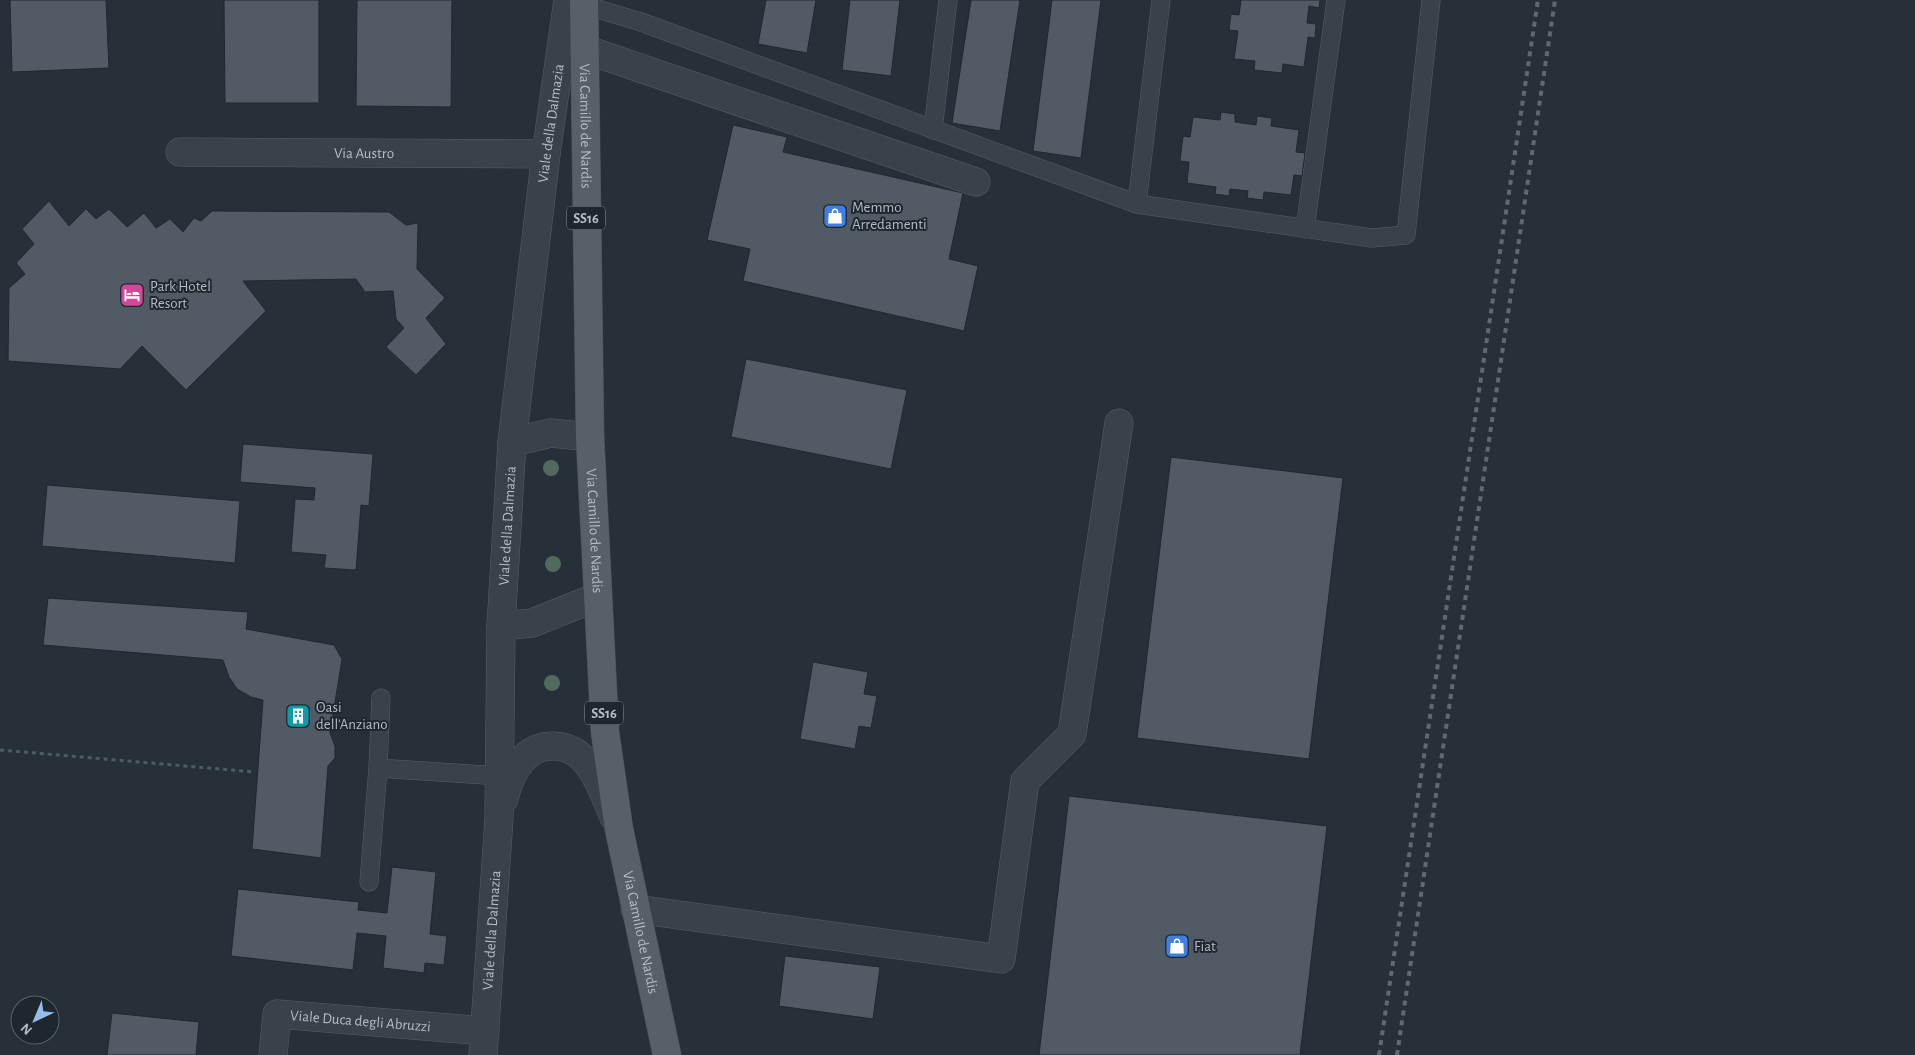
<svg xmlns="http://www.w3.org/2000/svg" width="1915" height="1055" viewBox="0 0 1915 1055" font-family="'Alegreya Sans',sans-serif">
<rect width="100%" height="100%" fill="#263039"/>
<path fill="#515b66" stroke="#202830" d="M 10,0 L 106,0 L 109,68 L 12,72 Z
M 224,0 L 319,0 L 319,103 L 225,103 Z
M 357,0 L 452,0 L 451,107 L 356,106 Z
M 766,0 L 816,0 L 807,53 L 758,44 Z
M 850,0 L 900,0 L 891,76 L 842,70 Z
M 971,0 L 1020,0 L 1000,131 L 952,123 Z
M 1052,0 L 1101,0 L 1081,158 L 1033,151 Z
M 1241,0 L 1320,0 L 1319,8 L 1309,6 L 1307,23 L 1316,24 L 1315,38 L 1308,37 L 1304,67 L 1283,64 L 1282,73 L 1254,70 L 1255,61 L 1234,59 L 1238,31 L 1229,30 L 1231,14 L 1239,15 Z
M 1221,112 L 1235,114 L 1235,122 L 1256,125 L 1257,116 L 1272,118 L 1271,126 L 1299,130 L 1296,152 L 1305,153 L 1302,176 L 1294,175 L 1291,195 L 1264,192 L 1263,200 L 1247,198 L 1248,191 L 1230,189 L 1229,196 L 1215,194 L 1216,187 L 1187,183 L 1189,162 L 1180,161 L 1183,136 L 1190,137 L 1193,117 L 1220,120 Z
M 733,125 L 787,137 L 783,152 L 963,193 L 949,259 L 978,266 L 964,331 L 743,281 L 750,249 L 707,240 Z
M 49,201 L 69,226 L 86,209 L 96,219 L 109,209 L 127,227 L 144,213 L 156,228 L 170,219 L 183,232 L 194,218 L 201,221 L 212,211 L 389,212 L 406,225 L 418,223 L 417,269 L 445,298 L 426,318 L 446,344 L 416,375 L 386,347 L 404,328 L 396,319 L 393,291 L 365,292 L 356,279 L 243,281 L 266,311 L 186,390 L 142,346 L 120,369 L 8,361 L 9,288 L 25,274 L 16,263 L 34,244 L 22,229 Z
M 746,359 L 907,390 L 891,469 L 731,437 Z
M 243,444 L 373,454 L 369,506 L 361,505 L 356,570 L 324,568 L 326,555 L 291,552 L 295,499 L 314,500 L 315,488 L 240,482 Z
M 1171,457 L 1343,478 L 1309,759 L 1137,738 Z
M 47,485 L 240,501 L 235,563 L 42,546 Z
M 48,598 L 248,612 L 246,629 L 334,645 L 342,659 L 330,733 L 335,746 L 335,758 L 328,766 L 321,858 L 252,849 L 263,700 L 251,697 L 237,689 L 229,677 L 223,660 L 43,645 Z
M 813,662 L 868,672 L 864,694 L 877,696 L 871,728 L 859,726 L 855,749 L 800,739 Z
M 1069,796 L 1327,826 L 1300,1055 L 1039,1055 Z
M 392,867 L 436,872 L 430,934 L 447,936 L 444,965 L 425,963 L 424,973 L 383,968 L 386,936 L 357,933 L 353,970 L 231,956 L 238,889 L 359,902 L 358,910 L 387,913 Z
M 785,956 L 880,967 L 873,1019 L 779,1006 Z
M 112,1013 L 199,1022 L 196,1055 L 107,1055 Z"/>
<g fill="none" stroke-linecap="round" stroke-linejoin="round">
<g stroke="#575f67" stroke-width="19">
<path id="service" d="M 584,5 L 641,22 L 1137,204 L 1161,0
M 933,130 L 948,0
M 1137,204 L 1372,238 L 1406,235 L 1431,0
M 1305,229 L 1336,0
M 378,768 L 381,698
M 369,882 L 378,768 L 500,776"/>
</g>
<g stroke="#575f67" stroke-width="29">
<g id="minor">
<path d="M 584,49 L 976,182"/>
<path id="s1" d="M 180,152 L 546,154"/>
<path d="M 635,909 L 1001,959 L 1025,781 L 1072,734 L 1119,423"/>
<path id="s2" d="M 273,1055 L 277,1014 L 485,1031"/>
</g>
</g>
<g stroke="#575f67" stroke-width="29">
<g id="tertiary">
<path d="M 512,442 L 551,433 L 590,437"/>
<path d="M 501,626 L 532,623 L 597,597"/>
<path d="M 504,799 C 507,785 514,768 524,758 C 541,740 571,743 586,762 C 599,777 606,799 614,817"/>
<path id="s3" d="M 483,1055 L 499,818 L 501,626 L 512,442 L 546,154 L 568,0"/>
</g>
</g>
<g stroke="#454d55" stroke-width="29">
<g id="primary">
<path id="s4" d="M 584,0 L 590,437 L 605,732 L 619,829 L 667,1055"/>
</g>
</g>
<path stroke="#4d5d5e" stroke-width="3" stroke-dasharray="4 4" stroke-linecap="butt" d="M 0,750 L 255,772"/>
<use href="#service" stroke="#39414a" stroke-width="18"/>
<use href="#minor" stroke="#39414a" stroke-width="28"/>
<use href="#tertiary" stroke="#39414a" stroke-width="28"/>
<use href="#primary" stroke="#576069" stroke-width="28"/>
<path stroke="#606973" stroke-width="4" stroke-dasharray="5 5" stroke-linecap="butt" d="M 1379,1055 L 1538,0
M 1397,1055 L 1555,0"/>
</g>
<g fill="#52695d">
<circle cx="551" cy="468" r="8"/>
<circle cx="553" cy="564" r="8"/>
<circle cx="552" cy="683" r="8"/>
</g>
<defs>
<g id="shop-square" transform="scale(1.25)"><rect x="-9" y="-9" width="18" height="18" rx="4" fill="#3f7fe0" stroke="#1e262e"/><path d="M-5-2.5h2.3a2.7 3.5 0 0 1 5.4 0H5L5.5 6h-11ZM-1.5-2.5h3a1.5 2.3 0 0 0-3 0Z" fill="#fff"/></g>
<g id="hotel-square" transform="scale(1.25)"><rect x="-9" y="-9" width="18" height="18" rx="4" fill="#d1479c" stroke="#1e262e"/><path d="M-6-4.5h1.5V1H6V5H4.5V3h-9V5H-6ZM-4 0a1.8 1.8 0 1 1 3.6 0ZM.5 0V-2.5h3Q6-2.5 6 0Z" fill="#fff"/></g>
<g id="building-square" transform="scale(1.25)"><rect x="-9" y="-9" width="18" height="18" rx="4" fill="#0f9aa8" stroke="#1e262e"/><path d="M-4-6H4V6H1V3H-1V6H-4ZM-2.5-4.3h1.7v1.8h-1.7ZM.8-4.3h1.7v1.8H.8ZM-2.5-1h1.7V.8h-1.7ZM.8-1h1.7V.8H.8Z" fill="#fff"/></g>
</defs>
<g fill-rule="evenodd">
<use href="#shop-square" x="835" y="216"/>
<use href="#hotel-square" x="132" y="295"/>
<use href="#building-square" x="298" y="716"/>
<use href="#shop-square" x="1177" y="946"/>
</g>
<g text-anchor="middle" stroke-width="4" stroke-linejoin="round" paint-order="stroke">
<g fill="#1e262e" stroke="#888f98" stroke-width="1">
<rect x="567" y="206.5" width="38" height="23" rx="4"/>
<rect x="585" y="701.5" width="38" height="23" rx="4"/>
</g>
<g font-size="14" font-weight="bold" fill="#b5bcc5">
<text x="586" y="223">SS16</text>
<text x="604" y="718">SS16</text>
</g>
<g font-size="15" fill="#b5bcc5" stroke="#1e262e">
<text dy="5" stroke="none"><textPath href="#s3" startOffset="935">Viale della Dalmazia</textPath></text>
<text dy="5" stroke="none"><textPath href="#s4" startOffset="126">Via Camillo de Nardis</textPath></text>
<text dy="5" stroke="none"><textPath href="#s1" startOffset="184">Via Austro</textPath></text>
<text dy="5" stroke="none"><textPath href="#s3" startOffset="530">Viale della Dalmazia</textPath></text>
<text dy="5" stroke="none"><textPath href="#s4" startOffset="531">Via Camillo de Nardis</textPath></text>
<text dy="5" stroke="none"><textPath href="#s3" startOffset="125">Viale della Dalmazia</textPath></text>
<text dy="5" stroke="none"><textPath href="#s4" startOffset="936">Via Camillo de Nardis</textPath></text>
<text dy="5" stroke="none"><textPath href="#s2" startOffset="125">Viale Duca degli Abruzzi</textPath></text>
</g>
<g font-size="15" fill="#b5bcc5" stroke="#1e262e" text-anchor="start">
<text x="852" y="212">Memmo<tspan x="852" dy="17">Arredamenti</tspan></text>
<text x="150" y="291">Park Hotel<tspan x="150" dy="17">Resort</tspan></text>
<text x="316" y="712">Oasi<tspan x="316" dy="17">dell'Anziano</tspan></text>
<text x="1194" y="951">Fiat</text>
</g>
</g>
<g transform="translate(35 1020) rotate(224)"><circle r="24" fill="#1e262e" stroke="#5a626a"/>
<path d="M0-4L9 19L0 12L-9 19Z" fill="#95bdea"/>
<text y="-8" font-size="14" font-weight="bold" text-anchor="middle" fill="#b5bcc5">N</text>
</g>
</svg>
